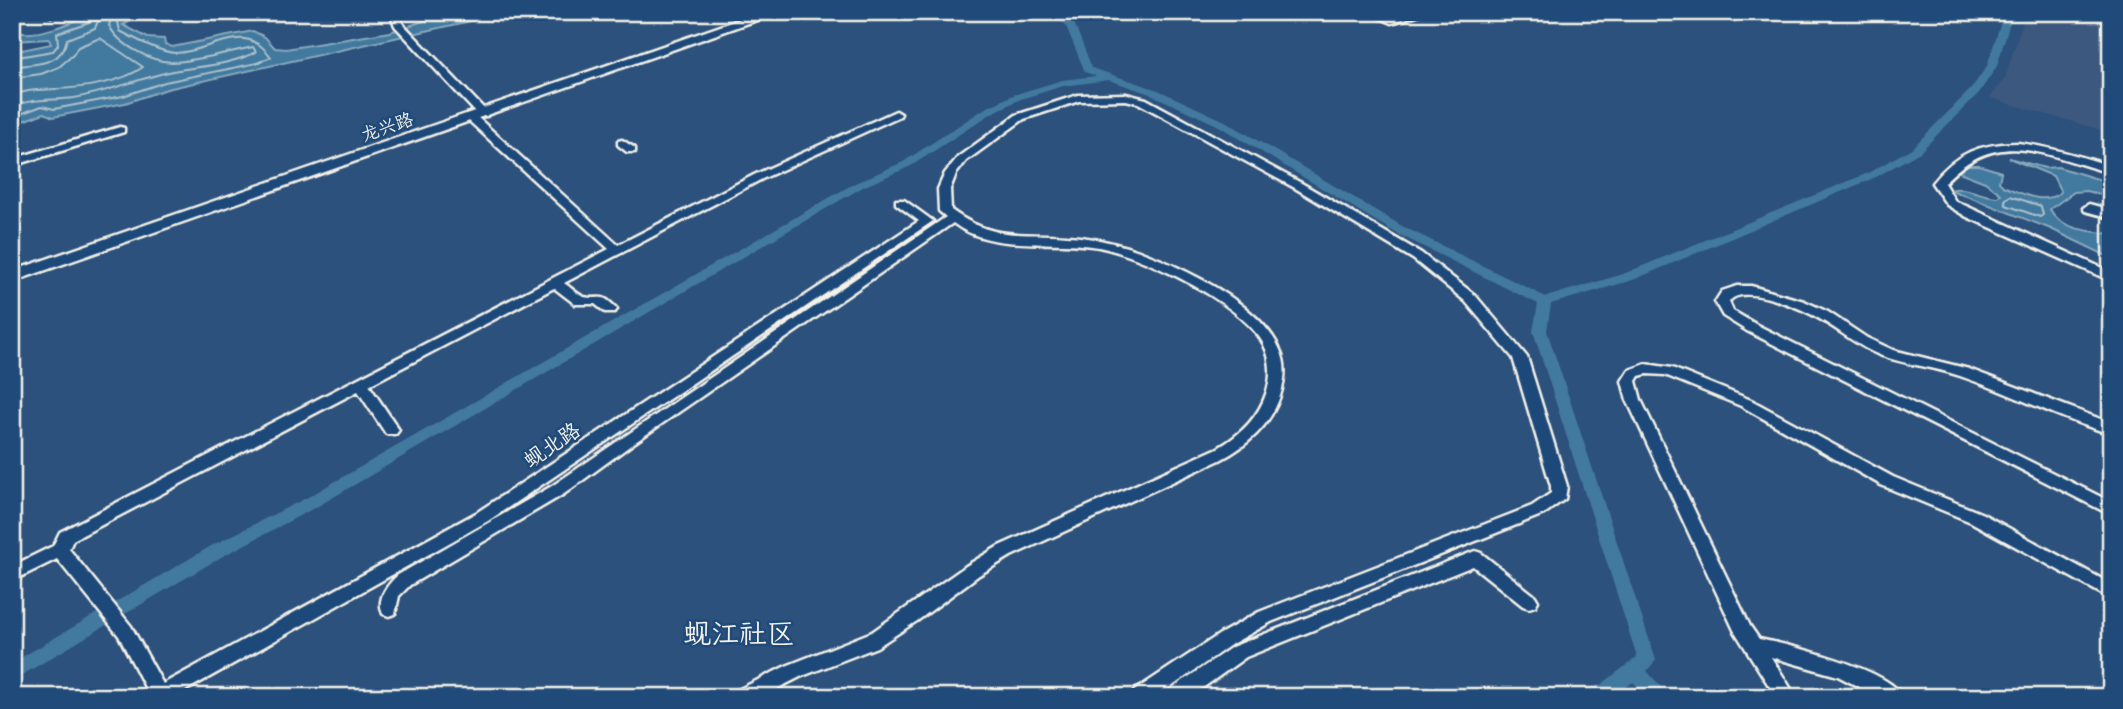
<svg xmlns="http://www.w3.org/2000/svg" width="2123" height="709" viewBox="0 0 2123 709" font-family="Mynerve,'LXGW WenKai TC',sans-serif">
<rect width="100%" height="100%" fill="#2c517c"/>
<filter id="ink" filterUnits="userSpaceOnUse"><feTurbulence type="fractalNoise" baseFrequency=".0143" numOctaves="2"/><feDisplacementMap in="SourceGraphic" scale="14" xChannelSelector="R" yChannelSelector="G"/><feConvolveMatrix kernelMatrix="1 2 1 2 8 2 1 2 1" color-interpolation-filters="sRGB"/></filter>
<g filter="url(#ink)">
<path fill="#3c597e" d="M 2026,12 L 2111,12 L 2111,133 L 1990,98 L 2005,78 Z"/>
<path fill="#42799f" stroke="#89a9bc" stroke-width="2" d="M 92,12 L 135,12 L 131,15 L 131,21 L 123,25 L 148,38 L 164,39 L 165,44 L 172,47 L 253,31 L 265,37 L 275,48 L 286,49 L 390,32 L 451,12 L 511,12 L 167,89 L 125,103 L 53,117 L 44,113 L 12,125 L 12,52 L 51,44 L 49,39 L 12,41 L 12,31 C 35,39 72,23 92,12 Z
M 2009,158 L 2045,168 L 2058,167 L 2111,183 L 2111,197 L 2086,191 L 2074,192 L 2050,209 C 2060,230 2091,231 2111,234 L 2111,258 L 2051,229 L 1951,190 C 1964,185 1983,197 1998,197 L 2001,194 L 1985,182 L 1959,172 L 1967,165 L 1979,165 L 2001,172 L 1999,182 L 2003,186 C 2021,193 2044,206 2061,192 L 2053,176 Z"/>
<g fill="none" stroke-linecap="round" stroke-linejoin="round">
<path stroke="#adc1cb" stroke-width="2" d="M 12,58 L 53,51 L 58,45 L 57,33 L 89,22 L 93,12
M 12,67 C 36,63 61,67 67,39 L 95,28 L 102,12
M 12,78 L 41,74 L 59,67 L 73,55 L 78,47 L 100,38 L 143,67 C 121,83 83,88 56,89 C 40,90 27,89 12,96
M 12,108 C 32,97 52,101 74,98 C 108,92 140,78 173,71 C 201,66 230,65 256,52 L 253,47 C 227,52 198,61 172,62 C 151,62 117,44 109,25 L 114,12
M 12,117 L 42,106 L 54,109 L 123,96 L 165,82 L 257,63 L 271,57 C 245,19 211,52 176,53 C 161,53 133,38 120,31 L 118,22 L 125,12
M 2010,196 L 2041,206 L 2043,215 L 2040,217 L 2006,205 L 2005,200 Z"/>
<path fill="#42799f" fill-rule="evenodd" d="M 1052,12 L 1061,12 L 1075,25 L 1092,68 L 1158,90 L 1225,121 L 1402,226 L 1546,297 L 1623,274 L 1868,173 L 1912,148 L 1971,89 L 1987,66 L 2004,12 L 2013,12 L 1997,66 L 1979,93 L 1920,152 L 1876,177 L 1633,280 L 1551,304 L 1547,331 L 1656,660 L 1647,671 L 1670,697 L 1648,697 L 1633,682 L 1613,697 L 1580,697 L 1582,691 L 1602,684 L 1637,657 L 1533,331 L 1538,304 L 1394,232 L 1217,125 L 1150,94 L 1109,80 L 1063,86 L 1021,99 L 992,113 L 911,166 L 863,187 L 320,505 L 223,556 L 12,681 L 12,663 L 211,546 L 308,497 L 855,183 L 903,162 L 984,109 L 1013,95 L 1062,80 L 1096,76 L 1085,72 L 1066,26 Z"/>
<g stroke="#f4f1e8" stroke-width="5">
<path id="street" d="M 47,12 L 55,12 L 55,13 L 51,16 Z
M 390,12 L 399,12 L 402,23 L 487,112 L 487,116 L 479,116 L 395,26 Z
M 1366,12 C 1376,12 1387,17 1396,16 C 1406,15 1415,12 1426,12 L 1392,23 Z
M 1126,94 L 1146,99 L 1303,184 L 1421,253 L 1475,295 L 1527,357 L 1567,486 L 1565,499 L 1544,514 L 1271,622 L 1232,644 L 1157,697 L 1132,697 L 1134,691 L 1220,634 L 1259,612 L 1532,506 L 1551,493 L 1551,486 L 1513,358 L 1465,301 L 1413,259 L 1295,188 L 1138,103 L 1126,100 L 1079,101 L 1024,119 L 966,161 L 956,174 L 950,189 L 951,210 C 993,241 1018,232 1067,236 C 1092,237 1116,243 1139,251 C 1184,268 1261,304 1280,350 C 1287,365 1285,381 1280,396 C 1270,426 1247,446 1220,460 L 1011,556 L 979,575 L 917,621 L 877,647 L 800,677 L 761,697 L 734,697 L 736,691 L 786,666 L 872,632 L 966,566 L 999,546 L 1218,448 C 1240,435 1258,418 1266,394 C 1273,375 1271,354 1260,338 C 1233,299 1145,257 1099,247 C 1052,238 994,254 953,223 L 631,445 L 564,494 L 410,585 L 399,596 L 395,614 L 389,616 L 383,614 C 376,599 387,585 398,575 L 552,486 L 946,217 L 939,211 L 938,189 L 945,173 L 958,157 L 1016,115 L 1078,95 Z
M 896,111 L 901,114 L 900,116 L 764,178 L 564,283 C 570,287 578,295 584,297 C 602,301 600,291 617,309 L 615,312 L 605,312 L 595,304 L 575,304 L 554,288 L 369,385 L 399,430 L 396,434 L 386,434 L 358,391 L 73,540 L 69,549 L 131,626 L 163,684 L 476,513 L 919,221 L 896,204 L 896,200 L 904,200 L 933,221 L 488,521 L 174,697 L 147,697 L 148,693 L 119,636 L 57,559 L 12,581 L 12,566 L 53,546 L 60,532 L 609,249 L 468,120 L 468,116 L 476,116 L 618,245 L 756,174 Z
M 120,127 L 124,128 L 124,132 L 12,166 L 12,159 Z
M 622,140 L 635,148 L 635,152 L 627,152 L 618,145 L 618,141 Z
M 2018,143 C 2050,147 2080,156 2111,166 L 2111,173 C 2046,156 1998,125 1944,183 L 1955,201 L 2111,272 L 2111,281 L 1967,217 L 1947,205 L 1932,183 C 1957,152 1980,144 2018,143 Z
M 2089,204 L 2111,210 L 2111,218 L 2085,211 L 2083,208 Z
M 1737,286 L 1751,286 L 1804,301 L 1828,312 L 1867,338 L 1893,350 L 1969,369 L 2111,423 L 2111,434 C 2059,419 2011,393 1960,376 C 1935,367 1907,365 1882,356 C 1858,347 1840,330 1818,318 C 1801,308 1741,282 1729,302 L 1733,311 L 1757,325 L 2111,502 L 2111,515 L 1747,331 L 1723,316 L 1715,302 L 1722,291 Z
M 1646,364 L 1672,368 L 1751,400 L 1893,477 L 1983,514 L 2111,584 L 2111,599 L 1971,522 L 1881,485 L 1741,406 L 1665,375 L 1647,374 L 1639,376 L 1636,381 L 1641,400 L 1750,626 L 1759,639 C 1789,645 1890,669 1903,697 L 1878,697 L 1838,676 L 1771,657 L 1796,697 L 1776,697 L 1734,630 L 1627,400 L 1622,381 L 1629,370 Z
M 1475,551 L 1481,553 L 1535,596 L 1538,601 L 1535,606 L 1529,608 L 1523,606 L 1473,566 L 1246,657 L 1190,697 L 1166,697 L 1168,691 L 1232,647 Z"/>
</g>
<g stroke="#f4f1e8" stroke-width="5">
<path id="secondary" d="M 761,12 L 780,12 L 12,282 L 12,271 Z"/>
</g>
<use href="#street" fill="#1f4a7a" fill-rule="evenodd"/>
<use href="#secondary" fill="#1f4a7a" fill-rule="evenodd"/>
</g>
</g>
<g text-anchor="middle" stroke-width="5" stroke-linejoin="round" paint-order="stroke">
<g font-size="18" fill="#f4f1e8" stroke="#1f4a7a">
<text transform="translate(387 127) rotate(-19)" y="6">龙兴路</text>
</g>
<g font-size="21" fill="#f4f1e8" stroke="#1f4a7a">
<text transform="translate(552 445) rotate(-34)" y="7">蚬北路</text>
</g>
<g font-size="28" fill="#f4f1e8" stroke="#1f4a7a">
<text x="739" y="643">蚬江社区</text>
</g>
</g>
<rect width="2123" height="709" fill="none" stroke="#1f4a7a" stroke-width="42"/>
<rect x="21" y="21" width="2081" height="667" fill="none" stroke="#f4f1e8" stroke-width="2.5" filter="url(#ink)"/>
</svg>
